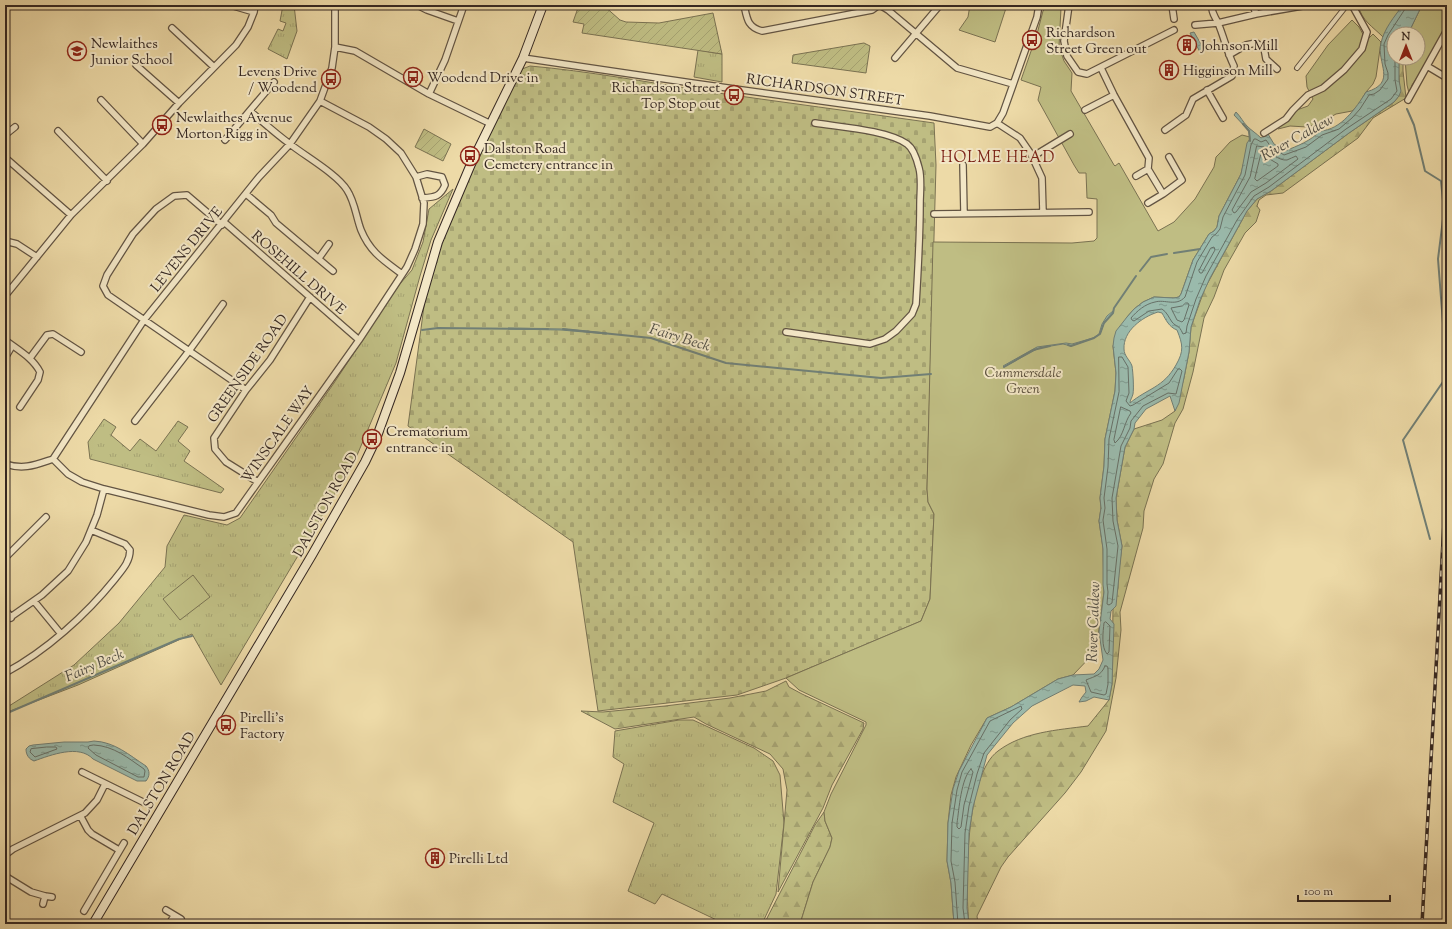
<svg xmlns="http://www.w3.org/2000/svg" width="1452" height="929" viewBox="0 0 1452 929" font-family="'Sorts Mill Goudy',serif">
<defs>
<pattern id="grass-tufts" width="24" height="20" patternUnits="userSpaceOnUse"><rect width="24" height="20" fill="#bfbd83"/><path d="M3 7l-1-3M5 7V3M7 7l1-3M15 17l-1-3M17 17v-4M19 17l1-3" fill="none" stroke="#a5a271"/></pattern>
<pattern id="forest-firs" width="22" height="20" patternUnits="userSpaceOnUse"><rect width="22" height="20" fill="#bfbd83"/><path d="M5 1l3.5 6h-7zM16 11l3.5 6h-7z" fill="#a5a271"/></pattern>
<pattern id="cemetery-stones" width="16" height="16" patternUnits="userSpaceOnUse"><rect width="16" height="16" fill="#bfbd83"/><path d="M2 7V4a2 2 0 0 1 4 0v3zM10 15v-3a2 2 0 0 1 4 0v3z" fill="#a5a271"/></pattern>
<pattern id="garden-furrows" width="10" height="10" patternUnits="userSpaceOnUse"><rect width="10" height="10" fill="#bfbd83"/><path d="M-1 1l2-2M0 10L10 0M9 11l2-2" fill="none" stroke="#a5a271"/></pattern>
<pattern id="water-ripples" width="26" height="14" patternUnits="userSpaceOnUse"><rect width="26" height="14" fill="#9abaac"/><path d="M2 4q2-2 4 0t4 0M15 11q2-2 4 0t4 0" fill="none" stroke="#7e978c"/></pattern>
</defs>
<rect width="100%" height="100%" fill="#eddaa7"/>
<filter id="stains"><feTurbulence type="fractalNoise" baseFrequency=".005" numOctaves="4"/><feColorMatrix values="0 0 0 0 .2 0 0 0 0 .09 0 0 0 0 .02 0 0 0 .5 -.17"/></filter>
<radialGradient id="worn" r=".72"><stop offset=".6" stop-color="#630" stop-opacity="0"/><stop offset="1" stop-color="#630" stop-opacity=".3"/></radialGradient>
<path fill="url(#grass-tufts)" stroke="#7a7252" d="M 283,5 L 294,5 L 297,31 L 287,59 L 268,49 L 278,29 L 283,31 L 286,23 L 280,21 Z
M 698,50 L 722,54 L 722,82 L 694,77 Z
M 453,189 L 431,240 L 420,276 L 396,363 L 355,460 L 221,685 L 192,634 L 78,685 L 5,713 L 5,708 L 9,706 L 74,665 L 119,623 L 165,567 L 167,546 L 184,515 L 227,525 L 240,518 L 334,383 L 399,285 L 412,270 L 423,242 L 429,209 Z
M 104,419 L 116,427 L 111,435 L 130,451 L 140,439 L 156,451 L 178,421 L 188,427 L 178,441 L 190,451 L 184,461 L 224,489 L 221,493 L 90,459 L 88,442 Z
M 679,720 L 693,720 L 754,748 L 773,761 L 780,775 L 784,823 L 776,894 L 762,924 L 725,924 L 662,894 L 655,904 L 628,891 L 654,823 L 613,802 L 624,764 L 613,757 L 615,731 Z"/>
<path fill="url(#forest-firs)" stroke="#7a7252" d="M 1399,58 L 1403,58 L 1403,71 L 1406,98 L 1373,118 L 1358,138 L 1283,193 L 1266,195 L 1259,200 L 1257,206 L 1260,210 L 1256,222 L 1245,233 L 1224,270 L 1214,297 L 1204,318 L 1193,372 L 1183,409 L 1175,423 L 1163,464 L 1154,479 L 1144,511 L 1143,528 L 1120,612 L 1121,630 L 1116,678 L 1106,731 L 1081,772 L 1065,793 L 1008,857 L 1001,867 L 977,916 L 978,924 L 969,924 C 965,886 965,775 998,751 C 1023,732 1057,730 1088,726 L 1109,700 L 1112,684 L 1113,608 L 1118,588 L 1118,577 L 1122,546 L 1117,520 L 1116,498 L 1125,447 L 1134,429 L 1162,420 L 1175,411 L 1184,378 L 1189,352 L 1191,327 L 1205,288 L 1247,211 L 1257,199 L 1271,191 L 1349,133 L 1394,102 C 1403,92 1399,90 1399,78 C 1398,71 1399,65 1399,58 Z
M 786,681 L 789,687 L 802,694 L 864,723 L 863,729 L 832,785 L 823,808 L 778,892 L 787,790 L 783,769 L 770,754 L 706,724 L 694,717 L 615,729 L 581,711 L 603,712 L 665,706 L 730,698 L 766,691 Z
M 824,812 L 825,821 L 832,838 L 830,847 L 813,882 L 800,924 L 764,924 L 815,825 Z"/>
<path fill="url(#cemetery-stones)" stroke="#7a7252" d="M 530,66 C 588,71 646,82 704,91 C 780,102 857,112 934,123 L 936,165 L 927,489 L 928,502 L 934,514 L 930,599 L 921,621 L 786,678 L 737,695 L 598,711 L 573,542 L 408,426 L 428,276 L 472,164 L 522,69 Z"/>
<path fill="#bfbd83" stroke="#7a7252" d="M 970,5 L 1007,5 L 995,42 L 959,30 L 968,17 Z
M 1358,5 L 1403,5 L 1392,21 L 1383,37 C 1372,26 1362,21 1358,5 Z
M 1422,5 L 1447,5 L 1447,25 L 1420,73 L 1412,85 L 1410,97 L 1407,85 L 1405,58 L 1418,58 L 1418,34 L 1408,34 Z
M 1047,6 L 1058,6 L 1061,8 L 1059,47 L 1064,61 L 1072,73 L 1071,91 L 1114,165 L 1115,166 L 1119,163 L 1158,231 L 1174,222 L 1195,199 L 1214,167 L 1216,157 L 1220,153 L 1230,142 L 1242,135 L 1250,137 L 1241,174 L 1219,216 L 1217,227 L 1214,231 L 1209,234 L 1193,260 L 1181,294 L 1179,297 L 1174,298 L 1154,297 L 1143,302 L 1134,309 L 1127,317 L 1113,346 L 1116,373 L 1115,391 L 1105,439 L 1104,466 L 1100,498 L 1101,508 L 1099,521 L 1103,548 L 1104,592 L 1096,651 L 1073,675 L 1058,679 L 1011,707 L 987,718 L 971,745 L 956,777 L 951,795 L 948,823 L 947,861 L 951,883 L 954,924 L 800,924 L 813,882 L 830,847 L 832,838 L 825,821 L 824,812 L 831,794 L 866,725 L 866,722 L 799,690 L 786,678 L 921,621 L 930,599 L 934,514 L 928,502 L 927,489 L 933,242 L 1072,243 L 1094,241 L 1097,238 L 1097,199 L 1087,198 L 1086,173 L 1079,173 L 1074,165 L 1038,100 L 1041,87 L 1021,80 L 1037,34 L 1043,11 Z
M 1352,20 L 1359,27 L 1365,38 L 1368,39 L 1373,34 L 1381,42 L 1376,77 L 1373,84 L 1366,92 L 1357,107 L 1352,111 L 1336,114 L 1318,124 L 1307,127 L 1290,126 L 1278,129 L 1276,127 L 1290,120 L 1294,111 L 1308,106 L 1313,99 L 1307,87 L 1306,76 L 1328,45 Z
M 193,575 L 210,597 L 180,620 L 163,599 Z"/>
<path fill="url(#garden-furrows)" stroke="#7a7252" d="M 579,5 L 603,5 L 620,20 L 626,22 L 659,23 L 713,13 L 722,54 L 582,33 L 584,24 L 573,22 Z
M 864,43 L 870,46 L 866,73 L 792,63 L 793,55 Z
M 424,129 L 451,144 L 443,161 L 415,147 Z"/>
<path fill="url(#water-ripples)" stroke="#717f75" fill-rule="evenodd" d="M 1403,5 L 1422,5 L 1408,34 L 1394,34 L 1394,58 L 1399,58 L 1399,80 L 1401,91 L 1399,96 L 1394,102 L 1349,133 L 1271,191 L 1257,199 L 1247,211 L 1210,278 L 1200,300 L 1191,327 L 1189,352 L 1179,403 L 1175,411 L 1170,396 L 1146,409 L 1135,423 L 1134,429 L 1125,447 L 1116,498 L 1117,520 L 1122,546 L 1116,606 L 1111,611 L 1110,619 L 1114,624 L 1112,684 L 1109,700 L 1094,697 L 1086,701 L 1079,702 L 1082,697 L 1086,692 L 1085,686 L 1073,685 L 1032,706 L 1013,723 L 987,755 L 973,807 L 969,833 L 967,908 L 969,924 L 954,924 L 951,883 L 947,861 L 948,823 L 953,789 L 959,771 L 987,718 L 1011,707 L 1058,679 L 1073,675 L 1094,674 L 1099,669 L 1103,660 L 1099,632 L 1104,592 L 1103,585 L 1103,549 L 1099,521 L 1101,508 L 1100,498 L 1104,466 L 1105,439 L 1115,391 L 1116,373 L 1113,346 L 1114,338 L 1116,331 L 1127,317 L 1134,309 L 1143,302 L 1154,297 L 1174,298 L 1179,297 L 1181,294 L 1193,260 L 1209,234 L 1214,231 L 1217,227 L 1219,216 L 1241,174 L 1247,143 L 1250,139 L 1249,131 L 1234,115 L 1236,112 C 1241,117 1243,122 1247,126 C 1252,131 1256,133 1261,138 L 1268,134 L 1274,144 L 1285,151 C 1297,146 1311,141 1320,131 C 1341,130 1356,108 1366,92 C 1398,83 1376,63 1381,43 C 1384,29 1394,17 1403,5 ZM 1158,312 L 1162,313 C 1166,320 1169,327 1177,330 C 1183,345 1184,351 1176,365 C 1163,388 1148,388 1130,403 C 1130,400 1132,398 1133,394 C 1134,388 1133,372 1132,366 C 1130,360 1124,356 1124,349 C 1123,331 1142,317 1158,312 Z
M 1194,32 L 1205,51 L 1201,54 L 1190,33 Z
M 1113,311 L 1113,313 L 1104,323 L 1100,334 L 1094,338 L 1071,346 L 1063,344 L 1039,348 L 1004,367 L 1003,366 L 1037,347 L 1066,343 L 1072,344 L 1093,338 L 1099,334 L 1102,324 L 1107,316 Z
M 508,328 L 563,329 L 607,333 L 607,334 L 561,330 L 508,329 Z
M 94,741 C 115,742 129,755 146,766 C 150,771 150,776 146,781 L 137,781 L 93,759 C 79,744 51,755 34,761 C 29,759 26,755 26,749 L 29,746 L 33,745 L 64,742 L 88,742 Z"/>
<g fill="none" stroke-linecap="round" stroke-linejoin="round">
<path stroke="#677067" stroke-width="1" d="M 1395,58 L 1395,80 L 1397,91 L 1391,99 L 1346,129 L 1269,187 L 1254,196 L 1237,220 L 1206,276 L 1196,299 L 1187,326 L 1186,333 L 1183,334 C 1178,323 1177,328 1172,322 C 1169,318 1167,312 1162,309 L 1149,311 L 1134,321 L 1132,320 L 1131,318 C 1137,311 1145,304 1155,302 C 1165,299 1176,307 1185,297 L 1197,262 L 1212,237 L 1216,234 L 1220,229 L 1223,217 L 1245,175 L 1251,145 L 1254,139 L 1256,139 L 1261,142 L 1266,140 L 1271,147 L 1284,155 L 1306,147 L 1322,135 L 1339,129 L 1352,118 L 1360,109 L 1369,95 L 1374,94 L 1380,90 L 1388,79 L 1388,73 L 1385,64 L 1384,44 L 1388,35 L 1405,9 L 1406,5
M 1257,146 L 1264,147 C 1269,152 1279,161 1287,160 C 1290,159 1293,157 1296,156 L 1298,159 L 1266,183 L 1251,192 L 1236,212 L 1234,213 L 1232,210 L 1250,177 Z
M 1261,155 L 1263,155 L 1278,164 L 1278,166 L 1257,181 L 1255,179 Z
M 1211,248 L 1214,247 L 1215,250 L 1202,273 L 1200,273 L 1199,271 Z
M 1186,303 L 1188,303 L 1189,305 L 1184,320 L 1182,322 L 1177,320 L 1171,308 L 1182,306 Z
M 1119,357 L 1122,357 L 1128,367 L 1129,393 L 1126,401 L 1130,406 L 1133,405 L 1169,383 L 1178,369 L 1180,369 L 1182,371 L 1176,394 L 1168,393 L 1143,406 L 1131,421 L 1130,428 L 1121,446 L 1112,498 L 1113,521 L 1118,546 L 1112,603 L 1109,605 L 1107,604 L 1108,592 L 1107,584 L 1107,549 L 1103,520 L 1105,508 L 1104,498 L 1108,467 L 1109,439 L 1119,392 Z
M 1121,407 L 1130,411 L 1131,413 C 1124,422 1124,436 1115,443 L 1114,440 Z
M 1106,622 L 1110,626 L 1109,652 L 1107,654 C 1101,647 1103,632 1104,623 Z
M 1105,666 L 1107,666 L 1108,668 L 1108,684 L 1106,694 L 1104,695 L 1091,692 L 1086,680 C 1095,676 1101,676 1105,666 Z
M 94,745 C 114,746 128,758 144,769 L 145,771 L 144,777 L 138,777 L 96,755 L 88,748 L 89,746 Z
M 47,747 L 56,747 L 57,749 L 35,757 L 30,752 L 31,749 Z
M 971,769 L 973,772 L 964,805 L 961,827 L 959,829 L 957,827 L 957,823 C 959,810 961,778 971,769 Z
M 958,924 L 955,882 L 951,861 L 952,823 L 957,790 L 962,772 L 990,721 L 1021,706 L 1022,709 L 1010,720 L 984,753 L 977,774 L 969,806 L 965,833 L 963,908 L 965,924"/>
<path stroke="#717f75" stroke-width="2" d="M 1407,109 L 1414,125 L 1425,171 L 1441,181 L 1444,211 L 1438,259 L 1447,375
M 1243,124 L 1249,131 L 1250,141
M 1174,253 L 1200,249
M 1140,271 L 1151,257 L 1167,254
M 563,329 L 651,338 L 726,363 L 881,378 L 931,374
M 422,330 L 438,328 L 548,329
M 1068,345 L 1071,346 L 1094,338 L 1100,334 L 1104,323 L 1113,313 L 1114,308 L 1136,276
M 1004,367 L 1033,350 L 1050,346
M 1430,539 L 1403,440 L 1447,376
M 5,714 L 179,639 L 192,636"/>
<g stroke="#625443" stroke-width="6">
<path id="pedestrian" d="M 1297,68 L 1347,5"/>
</g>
<g stroke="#625443" stroke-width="8">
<path id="minor" d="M 230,5 L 254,12
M 417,5 L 427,10 L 458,21
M 744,5 C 747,18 747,27 762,31 L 872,10 L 879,5
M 880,5 L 888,10 L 957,68 L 1013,84
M 1069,5 L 1064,41 L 1067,56 L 1078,72 L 1087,74 L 1174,30
M 1172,5 L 1174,19
M 1253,5 L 1256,14
M 1195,25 L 1218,23 L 1256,14 L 1308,5
M 172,28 L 214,67
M 335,47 L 355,51 L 429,94 L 491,124
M 1229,55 L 1246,45 L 1256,43 L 1264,48 L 1266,59 L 1277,69
M 523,58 L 692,83 L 930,116 L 990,127 L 997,123 L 1003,113 L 1037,17 L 1039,5
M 895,58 L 940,5
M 136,65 L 179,103
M 1427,66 L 1447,78
M 1101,68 L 1114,95 L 1149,158 L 1148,169 L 1136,176
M 1207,90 L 1223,118
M 429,94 L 445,60 L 464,5
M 101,100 L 143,144
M 1408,100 L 1447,30
M 1085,110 L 1114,95
M 250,111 C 263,122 276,134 290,144 C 305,156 337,174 347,190 C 355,202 356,217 361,230 C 370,252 383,260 402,274
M 997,123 L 1020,138 L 1031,154 L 1042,178 L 1043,212
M 1165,130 L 1186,115 L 1193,99 L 1232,76 L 1234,66 C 1227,52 1224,37 1218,23 C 1215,16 1211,13 1212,5
M 58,131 L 107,181
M 1264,133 L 1286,119 L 1293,110 L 1308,95 L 1323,88 L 1344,70 L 1362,49 L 1367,32 L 1352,5
M 5,135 L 15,127
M 225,140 L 274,82
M 1032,157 L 1070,134
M 5,159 L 8,160 L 71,215
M 963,165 L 964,213
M 1148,169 L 1163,194
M 416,177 L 427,174 L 442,177 L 445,185 C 440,197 435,197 422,198
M 246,194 L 271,215 L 276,223 L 333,271
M 1148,203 L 1163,194 L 1182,180 L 1169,157
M 934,214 L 1089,212
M 224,222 L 359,340
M 222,225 L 187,195 L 174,196 L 156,209 L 133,234 L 107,275 L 103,286 L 108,295 L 246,390
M 5,241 L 17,244 L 37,257
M 319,258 L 329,244
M 5,296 L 71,215 L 143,144 L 179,103 L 236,45 L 248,27 L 254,12 L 255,5
M 786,332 L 870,344 L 885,339 L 896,331 L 912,314 L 916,304 C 918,271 920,238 920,204 C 920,192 922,179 919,168 C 917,160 914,149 907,144 C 887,130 839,127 815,123
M 5,340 C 18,350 33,358 40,372 L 38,380 L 20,407
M 5,358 L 12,346
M 30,358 L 47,335 L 53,334 L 81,352
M 135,421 L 189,351 L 223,304
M 53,459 L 68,474 L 82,482 L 104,489 L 209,515 L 224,517 L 236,513 L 359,340 L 407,267 L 415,249 L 423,224 L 424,203 L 416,177 L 401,153 L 386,139 L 369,127 L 320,101
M 5,464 C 24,470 35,465 53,459 L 144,320 L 259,177 L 290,144 L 320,101 L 332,68 L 335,47 L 335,5
M 258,482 L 226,462 L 215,449 L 214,438 L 246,390 L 270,360 L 310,297
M 5,558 L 46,517
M 34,601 L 61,634
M 5,609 L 11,618
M 5,621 L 42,595 L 68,571 L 86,542 L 97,515 L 104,489
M 5,673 C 46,651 86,615 115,579 C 122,570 130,562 130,550 L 125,544 L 91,530
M 82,772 L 145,803
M 81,817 L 88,830 L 92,834 L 119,850
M 5,855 L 13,849 L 85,813 L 97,800 L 105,784
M 5,876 L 31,892 L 45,896
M 43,904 L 45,896 L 52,897
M 166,910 L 181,919
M 84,911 L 124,843
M 169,924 L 174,916"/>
</g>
<g stroke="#342722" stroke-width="10">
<path id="secondary" d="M 93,924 L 312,555 L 365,462 L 376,439 L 400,373 L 438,242 L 471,164 L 523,58 L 543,5"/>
</g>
<use href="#pedestrian" stroke="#f3e7c6" stroke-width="4"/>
<use href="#minor" stroke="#f3e7c6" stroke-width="5.5"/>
<use href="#secondary" stroke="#f3e7c6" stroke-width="8"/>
<g stroke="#342722" stroke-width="3.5">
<path id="rail" d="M 1422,924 L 1447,468"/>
</g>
<use href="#rail" stroke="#f3e7c6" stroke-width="2" stroke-dasharray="6" stroke-linecap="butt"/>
</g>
<defs>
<g id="bus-ring" transform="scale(1)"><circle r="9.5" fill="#f3e7c6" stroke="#8f2418" stroke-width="1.5"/><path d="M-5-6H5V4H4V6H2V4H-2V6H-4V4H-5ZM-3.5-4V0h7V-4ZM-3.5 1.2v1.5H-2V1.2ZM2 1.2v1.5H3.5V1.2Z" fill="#8f2418"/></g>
<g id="building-ring" transform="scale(1)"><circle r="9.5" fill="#f3e7c6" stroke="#8f2418" stroke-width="1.5"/><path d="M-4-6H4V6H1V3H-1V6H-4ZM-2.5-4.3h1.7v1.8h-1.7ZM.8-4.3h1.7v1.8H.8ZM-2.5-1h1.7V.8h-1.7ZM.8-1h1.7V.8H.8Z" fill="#8f2418"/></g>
<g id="school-ring" transform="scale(1)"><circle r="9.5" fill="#f3e7c6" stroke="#8f2418" stroke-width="1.5"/><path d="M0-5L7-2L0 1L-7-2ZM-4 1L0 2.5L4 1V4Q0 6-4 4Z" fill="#8f2418"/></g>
</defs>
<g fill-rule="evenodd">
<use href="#bus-ring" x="1032" y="40"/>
<use href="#building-ring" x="1187" y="45"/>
<use href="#school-ring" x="77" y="51"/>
<use href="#building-ring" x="1169" y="70"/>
<use href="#bus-ring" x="413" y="77"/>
<use href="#bus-ring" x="331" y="79"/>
<use href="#bus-ring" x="734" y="95"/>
<use href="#bus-ring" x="162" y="125"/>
<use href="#bus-ring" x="470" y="156"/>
<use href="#bus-ring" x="372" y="439"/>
<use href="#bus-ring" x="226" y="725"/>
<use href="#building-ring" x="435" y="858"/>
</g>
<g text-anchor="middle" stroke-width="4" stroke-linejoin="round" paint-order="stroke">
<g font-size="14" fill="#342722" stroke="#f3e7c6" text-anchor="start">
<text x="1046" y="37">Richardson<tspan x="1046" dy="16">Street Green out</tspan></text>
<text x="91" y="48">Newlaithes<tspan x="91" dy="16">Junior School</tspan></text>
<text x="1201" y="50">Johnson Mill</text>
<text x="1183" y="75">Higginson Mill</text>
<text x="317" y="76" text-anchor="end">Levens Drive<tspan x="317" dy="16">/ Woodend</tspan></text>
<text x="427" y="82">Woodend Drive in</text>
<text x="720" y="92" text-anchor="end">Richardson Street<tspan x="720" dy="16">Top Stop out</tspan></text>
<text x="176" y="122">Newlaithes Avenue<tspan x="176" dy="16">Morton Rigg in</tspan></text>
<text x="484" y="153">Dalston Road<tspan x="484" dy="16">Cemetery entrance in</tspan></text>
<text x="386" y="436">Crematorium<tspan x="386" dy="16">entrance in</tspan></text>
<text x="240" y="722">Pirelli's<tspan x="240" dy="16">Factory</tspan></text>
<text x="449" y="863">Pirelli Ltd</text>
</g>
<g font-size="14" fill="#342722" stroke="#f3e7c6">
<text transform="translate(825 89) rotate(8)" y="5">RICHARDSON STREET</text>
<text transform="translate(186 249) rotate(-51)" y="5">LEVENS DRIVE</text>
<text transform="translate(299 272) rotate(41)" y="5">ROSEHILL DRIVE</text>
<text transform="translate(247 368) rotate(-55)" y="5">GREENSIDE ROAD</text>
<text transform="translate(277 434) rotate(-55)" y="5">WINSCALE WAY</text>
<text transform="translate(325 504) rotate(-61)" y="5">DALSTON ROAD</text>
<text transform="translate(161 783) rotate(-59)" y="5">DALSTON ROAD</text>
</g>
<g font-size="14" font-style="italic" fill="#574c3a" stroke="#f3e7c6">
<text x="1023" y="377">Cummersdale<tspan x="1023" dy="16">Green</tspan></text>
</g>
<g font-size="15" font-style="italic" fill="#4e4c44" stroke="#f3e7c6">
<text transform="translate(1297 137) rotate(-29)" y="5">River Caldew</text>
<text transform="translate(680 337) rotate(17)" y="5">Fairy Beck</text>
<text transform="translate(1093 622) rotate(-88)" y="5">River Caldew</text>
<text transform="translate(94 665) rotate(-23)" y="5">Fairy Beck</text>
</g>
<g font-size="15" letter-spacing="1" fill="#7a1f14" stroke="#f3e7c6">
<text x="998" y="162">HOLME HEAD</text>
</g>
</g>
<rect width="1452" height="929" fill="none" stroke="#eddaa7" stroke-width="20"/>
<rect x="6" y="6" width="1440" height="917" fill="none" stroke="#342722" stroke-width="2"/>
<rect x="10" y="10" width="1432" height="909" fill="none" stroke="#342722"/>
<g transform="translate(1406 46)"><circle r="19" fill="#f3e7c6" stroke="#a79a84"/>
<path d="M0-3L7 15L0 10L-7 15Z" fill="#8f2418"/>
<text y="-6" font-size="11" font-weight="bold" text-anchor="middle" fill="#342722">N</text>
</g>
<path d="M1298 895v6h92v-6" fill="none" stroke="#342722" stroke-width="2"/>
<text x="1304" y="895" font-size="12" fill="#342722" stroke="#f3e7c6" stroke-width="3" paint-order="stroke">100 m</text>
<rect width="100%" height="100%" filter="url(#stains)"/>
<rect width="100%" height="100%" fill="url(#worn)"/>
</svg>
